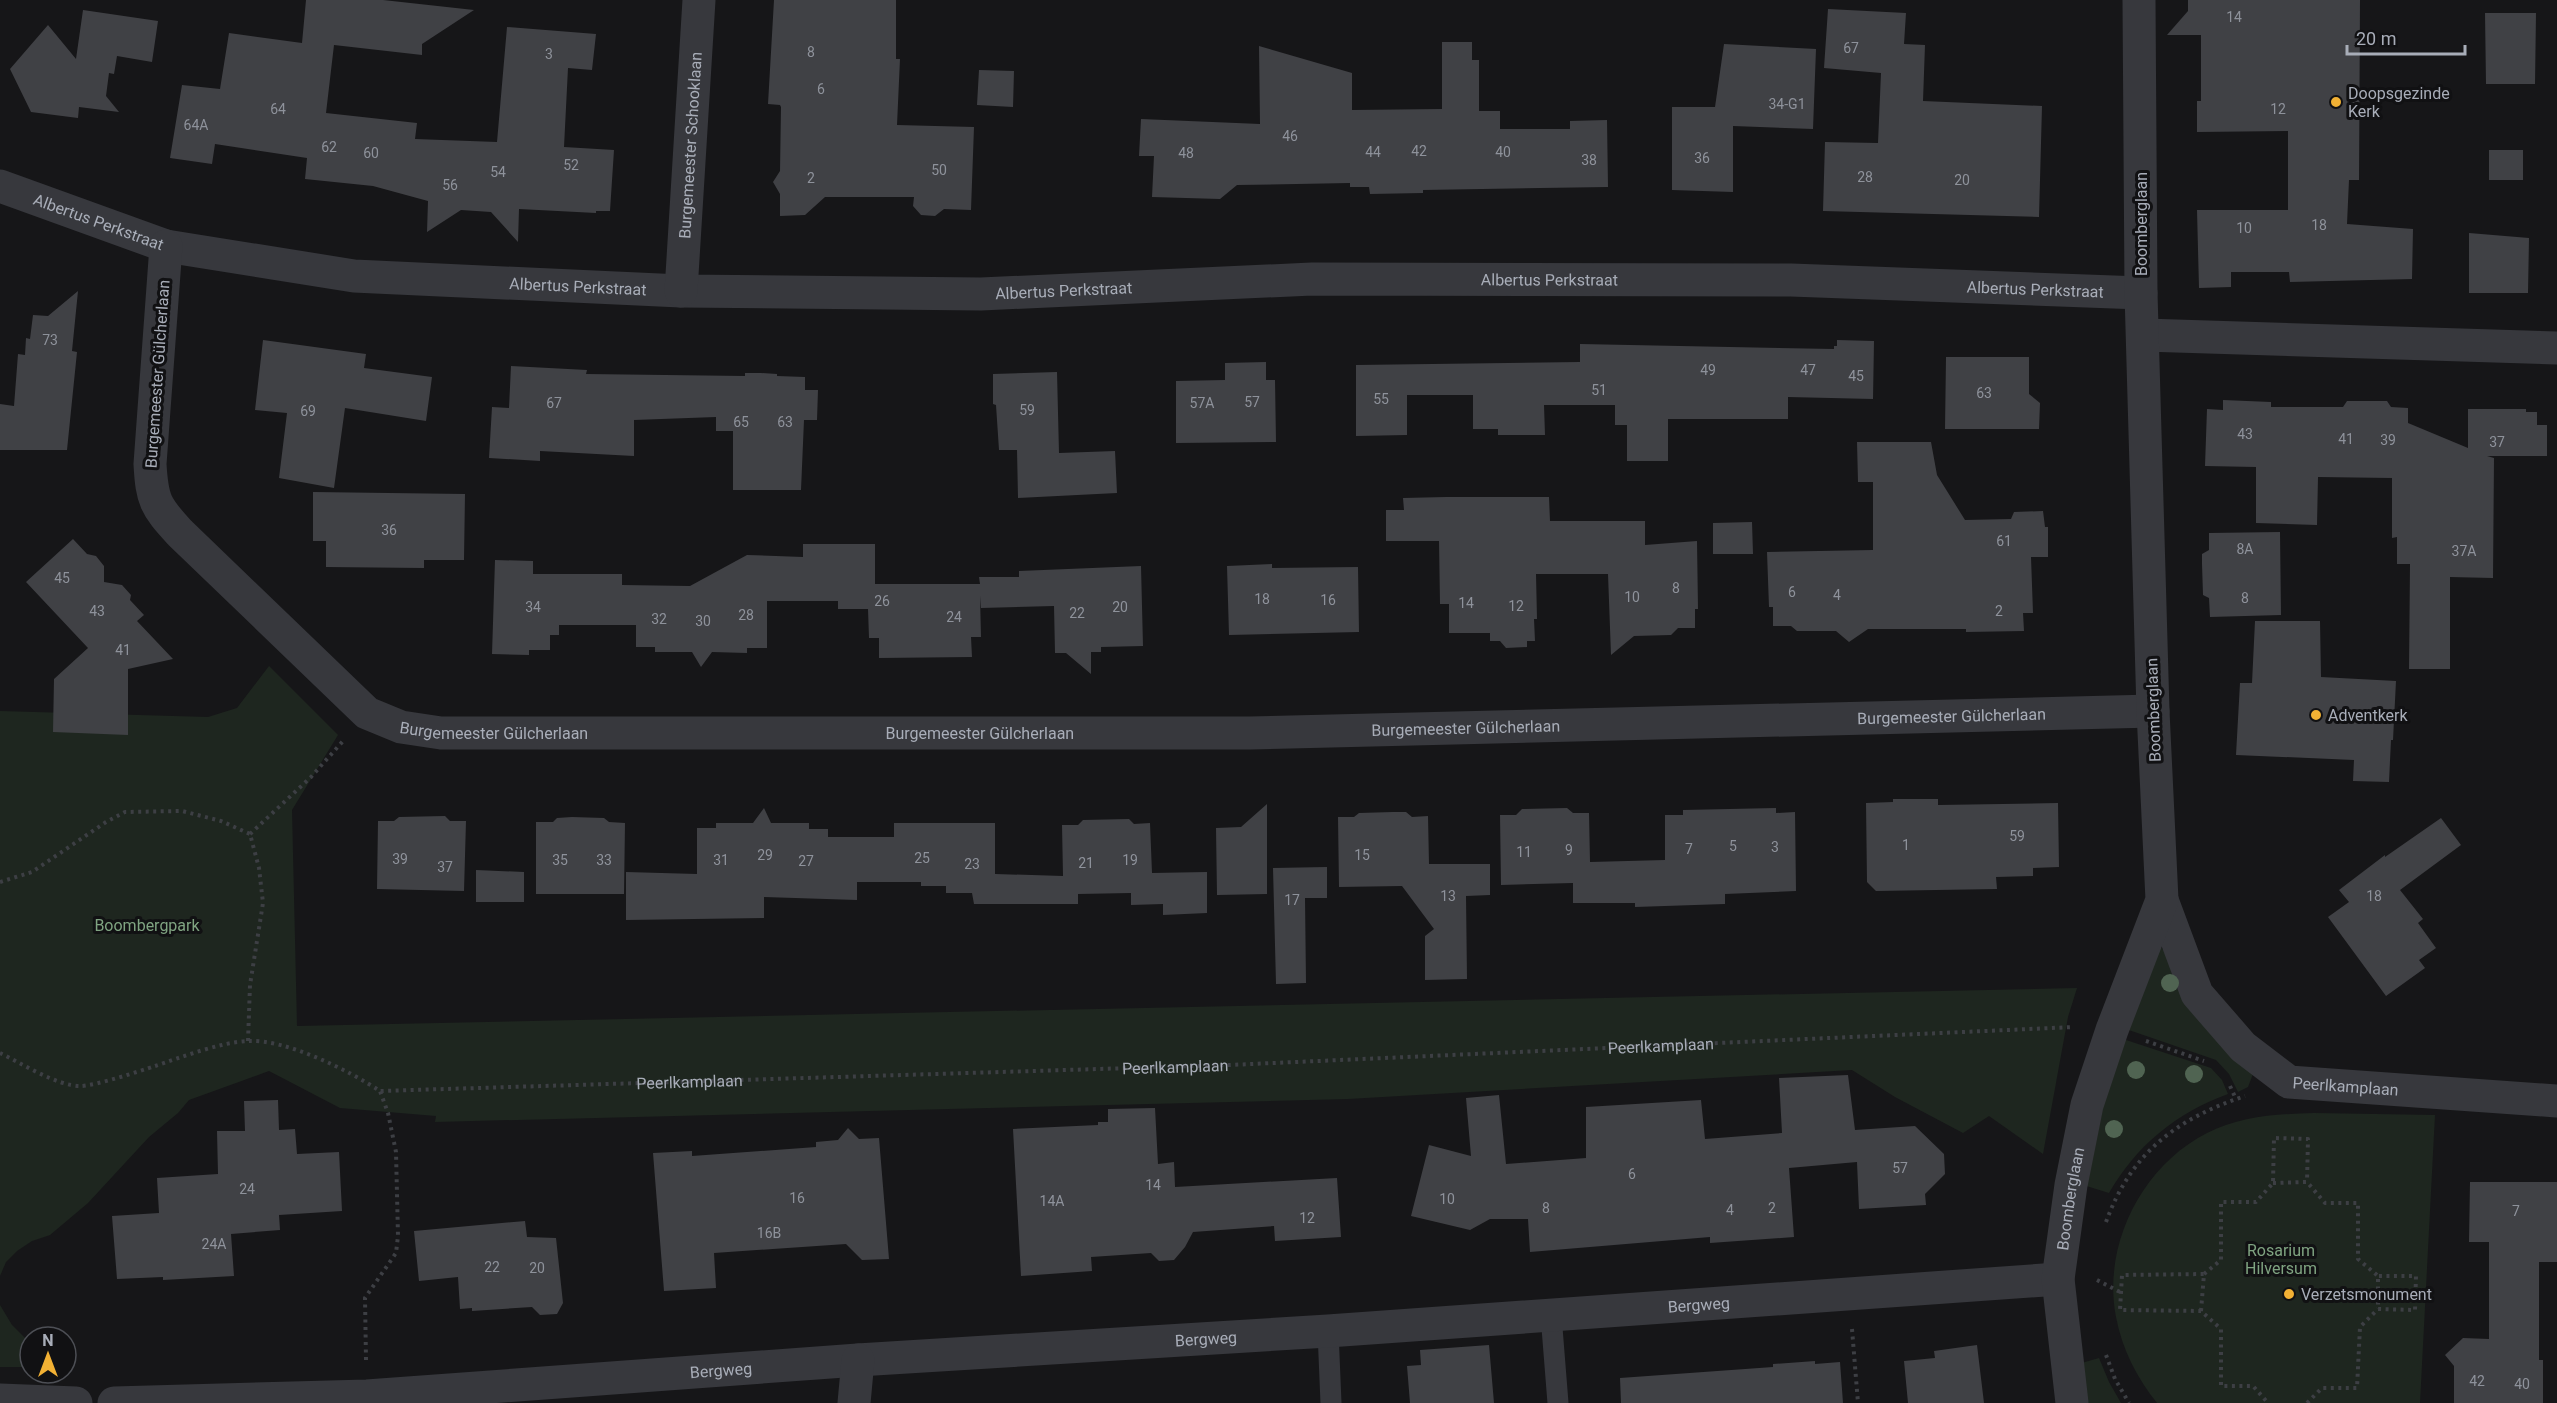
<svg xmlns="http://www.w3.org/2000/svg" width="2557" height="1403" viewBox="0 0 2557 1403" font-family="Roboto,sans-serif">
<rect width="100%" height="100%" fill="#161618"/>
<path fill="#1e261f" d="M 269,666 L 338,735 L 292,810 L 297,1026 L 2077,988 L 2068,1017 L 2043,1154 L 1989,1116 L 1963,1133 L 1895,1097 L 1852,1070 L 1348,1099 L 435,1122 L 436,1116 L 340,1108 L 269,1071 L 189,1100 L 178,1113 L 149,1137 L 88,1203 L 50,1235 L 32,1241 L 17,1251 L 6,1262 L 0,1276 L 0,711 L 208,717 L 237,708 Z
M 2161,947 L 2253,1074 L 2248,1087 L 2238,1092 L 2229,1074 L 2216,1060 L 2123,1028 Z
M 2120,1038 L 2211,1068 L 2222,1080 L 2228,1094 C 2176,1113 2137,1145 2109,1193 L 2080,1184 Z
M 2314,1113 L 2435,1115 L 2420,1403 L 2157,1403 C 2137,1378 2122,1349 2116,1317 C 2102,1245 2142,1166 2207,1133 C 2241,1116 2276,1114 2314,1113 Z
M 0,1305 L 12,1325 L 30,1343 L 30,1367 L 0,1367 Z
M 2099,1358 L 2109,1382 L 2121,1403 L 2082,1403 L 2078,1364 Z"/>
<path fill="#404145" d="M 306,0 L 383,0 L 474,10 L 422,44 L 422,55 L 334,45 L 326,113 L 417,123 L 415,139 L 497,142 L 507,27 L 596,34 L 592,70 L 568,68 L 564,147 L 614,150 L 610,211 L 596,211 L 596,213 L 519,209 L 518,242 L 491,212 L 461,210 L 427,232 L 428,201 L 373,186 L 305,179 L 307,158 L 215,144 L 212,164 L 170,158 L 182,85 L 220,89 L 229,33 L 302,43 Z
M 774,0 L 896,0 L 896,59 L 900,59 L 897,125 L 974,127 L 971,210 L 944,209 L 935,216 L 921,215 L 913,206 L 914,197 L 825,197 L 805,215 L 780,216 L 780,194 L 773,182 L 780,171 L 781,107 L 780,105 L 768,104 Z
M 2188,0 L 2360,0 L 2359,180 L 2349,180 L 2347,224 L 2413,229 L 2412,279 L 2290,282 L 2289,272 L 2231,272 L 2231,287 L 2199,288 L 2197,210 L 2288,210 L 2288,131 L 2197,132 L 2197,101 L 2201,101 L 2201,35 L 2167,35 L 2188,11 Z
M 1828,9 L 1906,13 L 1904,44 L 1925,45 L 1923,101 L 2042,106 L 2039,217 L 1823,211 L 1825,142 L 1878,143 L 1881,73 L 1824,68 Z
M 83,10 L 158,21 L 152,62 L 117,56 L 114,74 L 109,73 L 106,96 L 119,112 L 79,107 L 78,118 L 31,112 L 10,69 L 48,25 L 76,59 Z
M 2485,13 L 2536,13 L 2535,84 L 2486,84 Z
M 1442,42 L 1472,42 L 1472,60 L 1479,60 L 1479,111 L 1500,111 L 1500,129 L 1570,129 L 1570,121 L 1607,120 L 1608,187 L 1423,190 L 1423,193 L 1370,194 L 1369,187 L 1350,187 L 1350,183 L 1237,185 L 1220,199 L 1152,197 L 1154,156 L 1139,156 L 1141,119 L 1260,124 L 1259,46 L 1352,73 L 1352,110 L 1442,109 Z
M 1724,44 L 1816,49 L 1813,129 L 1733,126 L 1733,192 L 1672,190 L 1672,107 L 1715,107 Z
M 979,70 L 1014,71 L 1013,107 L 977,105 Z
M 2489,150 L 2523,150 L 2523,180 L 2489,180 Z
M 2469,233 L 2529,238 L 2528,293 L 2469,293 Z
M 78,291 L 72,351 L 77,352 L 67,450 L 0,450 L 0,404 L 14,406 L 18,354 L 25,355 L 26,338 L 30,339 L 33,315 L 48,316 Z
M 263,340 L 366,354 L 364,368 L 432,377 L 426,421 L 345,408 L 334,488 L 279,478 L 287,413 L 255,410 Z
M 1837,340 L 1874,341 L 1873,399 L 1788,397 L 1788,419 L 1668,419 L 1668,461 L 1627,461 L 1627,425 L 1615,425 L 1615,405 L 1544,405 L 1545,435 L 1498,435 L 1498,429 L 1473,429 L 1473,395 L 1407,395 L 1407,435 L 1356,436 L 1356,365 L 1580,362 L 1580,344 L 1834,349 L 1834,346 L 1837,346 Z
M 1946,357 L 2029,357 L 2029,394 L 2040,403 L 2039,429 L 1945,429 Z
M 1266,362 L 1266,380 L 1275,380 L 1276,442 L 1176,443 L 1176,381 L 1225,380 L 1225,363 Z
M 511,366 L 587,370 L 586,374 L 745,376 L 745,373 L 761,373 L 777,374 L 777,376 L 805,377 L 805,390 L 818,390 L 817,420 L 804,420 L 801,490 L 733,490 L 733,431 L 716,431 L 716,417 L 634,420 L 634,456 L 540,451 L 540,461 L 489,458 L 492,407 L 509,408 Z
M 1057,372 L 1059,453 L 1115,451 L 1117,493 L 1018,498 L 1017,450 L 999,450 L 996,405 L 993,404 L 993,374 Z
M 2223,400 L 2271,402 L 2271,407 L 2343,407 L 2347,401 L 2387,401 L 2391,407 L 2408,408 L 2408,423 L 2468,448 L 2468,409 L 2526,409 L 2526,412 L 2537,412 L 2537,425 L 2547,425 L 2547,456 L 2487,456 L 2494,458 L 2493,578 L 2450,577 L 2450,669 L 2409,669 L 2410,564 L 2397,564 L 2397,537 L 2392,538 L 2392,478 L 2318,477 L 2317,525 L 2256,523 L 2256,467 L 2205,466 L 2207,409 L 2223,410 Z
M 1857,442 L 1931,442 L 1937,475 L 1965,520 L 2011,519 L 2014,512 L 2043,511 L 2045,527 L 2048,527 L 2048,557 L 2031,557 L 2033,613 L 2023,613 L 2024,631 L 1966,632 L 1966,629 L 1868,629 L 1849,642 L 1836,631 L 1797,631 L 1791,626 L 1773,626 L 1773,607 L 1769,607 L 1767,552 L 1873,550 L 1873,482 L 1858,482 Z
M 313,492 L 465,494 L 464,560 L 424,560 L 424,568 L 326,567 L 326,541 L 313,541 Z
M 1446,497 L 1549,497 L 1550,521 L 1645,521 L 1645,545 L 1697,541 L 1698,609 L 1695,609 L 1695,628 L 1678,628 L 1671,635 L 1634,636 L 1611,655 L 1608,574 L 1536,574 L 1537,619 L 1534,619 L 1535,641 L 1527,641 L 1527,647 L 1506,648 L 1500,641 L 1490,641 L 1490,633 L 1449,633 L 1449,604 L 1440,604 L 1439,541 L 1386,541 L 1386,510 L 1404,510 L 1403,498 Z
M 1752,522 L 1753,554 L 1713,554 L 1713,523 Z
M 2280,532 L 2281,615 L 2210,617 L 2209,598 L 2203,595 L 2202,564 L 2202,554 L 2209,550 L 2209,533 Z
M 73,539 L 87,554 L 96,556 L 104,566 L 104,582 L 122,585 L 131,595 L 130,600 L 144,615 L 137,621 L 173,659 L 128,669 L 128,735 L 53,732 L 54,679 L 88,648 L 26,582 Z
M 803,544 L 875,544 L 875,584 L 980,584 L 979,577 L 1019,577 L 1019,571 L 1141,566 L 1143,646 L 1101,647 L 1101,652 L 1091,652 L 1091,674 L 1066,653 L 1055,653 L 1054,606 L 981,608 L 980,596 L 981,637 L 971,637 L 972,657 L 879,658 L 879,638 L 869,638 L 868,609 L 838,609 L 838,601 L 767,601 L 767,648 L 747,648 L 747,653 L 712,652 L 701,667 L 692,652 L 655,652 L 655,647 L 636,647 L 636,625 L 559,625 L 559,635 L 550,635 L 550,650 L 529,650 L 529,655 L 492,654 L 495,560 L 533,561 L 533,574 L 622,574 L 622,585 L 690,586 L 747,555 L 803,557 Z
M 1272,564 L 1272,568 L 1358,567 L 1359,632 L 1229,635 L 1227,566 Z
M 2255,621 L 2320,621 L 2321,677 L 2396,681 L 2393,740 L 2391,740 L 2389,782 L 2353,781 L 2354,760 L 2236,755 L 2240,683 L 2252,683 Z
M 1893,799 L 1938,799 L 1938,805 L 2058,803 L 2059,867 L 2033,868 L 2033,876 L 1996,877 L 1997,889 L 1876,891 L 1867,882 L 1866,803 L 1893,802 Z
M 1267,804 L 1267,894 L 1217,895 L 1216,828 L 1241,827 Z
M 764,808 L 771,823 L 809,823 L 809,829 L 828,829 L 828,837 L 894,837 L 894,823 L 995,823 L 995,874 L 1063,876 L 1062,825 L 1078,825 L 1083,820 L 1129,819 L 1134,824 L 1150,823 L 1152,873 L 1207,872 L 1207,913 L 1163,915 L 1163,904 L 1131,905 L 1131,893 L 1078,894 L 1078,904 L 974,904 L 972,893 L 946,893 L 946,886 L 921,886 L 921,882 L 857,882 L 857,900 L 764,897 L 764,918 L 626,920 L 626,872 L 697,874 L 697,828 L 716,828 L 716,823 L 753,823 Z
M 1567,808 L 1573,813 L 1589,813 L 1590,862 L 1665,860 L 1665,815 L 1683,815 L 1683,810 L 1776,808 L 1776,813 L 1795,812 L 1796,891 L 1725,894 L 1725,904 L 1635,907 L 1635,903 L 1573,903 L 1573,883 L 1501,885 L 1500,815 L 1516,815 L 1522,809 Z
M 1393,812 L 1406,812 L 1412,817 L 1428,816 L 1429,864 L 1490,864 L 1490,895 L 1466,896 L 1467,979 L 1425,980 L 1425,936 L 1434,929 L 1402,886 L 1339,887 L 1338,817 L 1354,817 L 1359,813 Z
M 445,816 L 450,821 L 466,821 L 464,891 L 377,889 L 378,821 L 394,821 L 399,817 Z
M 572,817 L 604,818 L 609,822 L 625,823 L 624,894 L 536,894 L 536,822 L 553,822 L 557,818 Z
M 2441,818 L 2461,845 L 2400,890 L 2423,919 L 2418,923 L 2436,948 L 2419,960 L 2425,968 L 2386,996 L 2328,917 L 2349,902 L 2339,890 L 2385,855 L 2385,857 Z
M 1327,867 L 1327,898 L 1305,898 L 1306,983 L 1276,984 L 1273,868 Z
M 476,870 L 524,872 L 524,902 L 476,902 Z
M 1848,1075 L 1855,1130 L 1915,1126 L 1944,1154 L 1945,1174 L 1925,1194 L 1926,1205 L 1859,1209 L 1857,1162 L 1789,1168 L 1794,1237 L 1710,1243 L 1710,1237 L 1530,1252 L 1528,1219 L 1490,1219 L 1470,1230 L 1411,1216 L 1429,1145 L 1471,1156 L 1466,1098 L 1499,1095 L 1506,1164 L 1586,1158 L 1586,1107 L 1701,1100 L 1705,1139 L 1782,1133 L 1779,1078 Z
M 278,1100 L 279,1130 L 295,1129 L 297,1154 L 339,1152 L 342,1211 L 279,1215 L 280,1230 L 231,1234 L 234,1276 L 163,1280 L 163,1277 L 117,1279 L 112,1216 L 159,1213 L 157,1178 L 218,1174 L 217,1131 L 245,1131 L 244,1101 Z
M 1155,1108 L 1158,1164 L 1174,1162 L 1175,1187 L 1337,1178 L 1341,1237 L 1275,1241 L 1274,1226 L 1193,1232 L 1185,1247 L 1174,1260 L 1159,1261 L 1151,1253 L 1091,1257 L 1092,1271 L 1021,1276 L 1013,1129 L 1098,1125 L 1098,1122 L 1108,1122 L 1108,1109 Z
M 848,1128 L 859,1139 L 879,1138 L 889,1259 L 862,1260 L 846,1244 L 714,1253 L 716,1288 L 664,1291 L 653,1153 L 692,1151 L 692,1156 L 816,1147 L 816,1142 L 838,1140 Z
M 2470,1182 L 2557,1182 L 2557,1262 L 2539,1262 L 2539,1360 L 2543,1360 L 2543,1403 L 2454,1403 L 2454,1366 L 2445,1355 L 2463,1338 L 2489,1339 L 2489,1242 L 2469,1242 Z
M 525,1221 L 527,1237 L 556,1238 L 563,1303 L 557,1314 L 540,1315 L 532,1307 L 472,1311 L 472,1308 L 460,1309 L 458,1277 L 419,1281 L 414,1231 Z
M 1489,1345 L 1494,1403 L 1410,1403 L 1407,1366 L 1421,1365 L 1420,1350 Z
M 1977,1345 L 1984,1403 L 1908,1403 L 1904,1361 L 1935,1358 L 1934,1351 Z
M 1815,1361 L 1815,1364 L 1840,1362 L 1843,1403 L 1621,1403 L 1620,1378 L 1773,1367 L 1773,1364 Z"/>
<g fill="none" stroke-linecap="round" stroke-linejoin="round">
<g stroke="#3d3f44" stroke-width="4" stroke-dasharray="3 4.5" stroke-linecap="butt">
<path d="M 250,834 L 311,777 L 343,741"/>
<path d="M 0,882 L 32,872 L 106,822 L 125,812 L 182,811 L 221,821 L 250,834"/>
<path d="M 248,1041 L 250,985 L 263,903 L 259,868 L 250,834"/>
<path d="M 2146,1041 L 2204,1061"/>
<path id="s1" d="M 0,1053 C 21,1063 57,1086 80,1086 C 95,1086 140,1071 155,1066 C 182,1057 221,1042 248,1041 C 286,1039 348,1070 380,1091 L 1229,1065 L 2074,1027"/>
<path d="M 2230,1086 L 2236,1099"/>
<path d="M 2273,1183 L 2307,1182 L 2325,1203 L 2358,1203 L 2358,1259 L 2378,1276 L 2378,1309 L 2415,1310 L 2416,1276 L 2378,1276"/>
<path d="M 2106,1222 C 2131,1153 2176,1119 2245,1096"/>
<path d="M 2204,1274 L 2221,1260 L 2221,1202 L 2256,1202 L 2273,1183 L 2274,1138 L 2308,1139 L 2307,1182"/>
<path d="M 2097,1280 L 2120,1292"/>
<path d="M 2201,1311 L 2204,1274 L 2122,1275 L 2120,1310 L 2201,1311 L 2221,1329 L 2221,1386 L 2253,1386 L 2268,1403"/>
<path d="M 1852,1329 L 1858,1403"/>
<path d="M 2106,1355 L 2115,1379 L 2129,1403"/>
<path d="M 366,1360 L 365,1298 L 396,1253 L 398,1236 L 396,1152 L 388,1113 L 380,1091"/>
<path d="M 2307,1403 L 2322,1388 L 2357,1388 L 2360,1327 L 2378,1309"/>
</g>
<path stroke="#37383d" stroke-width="21" d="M 1551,1315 L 1558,1403
M 1328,1331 L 1331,1403"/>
<g stroke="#37383d" stroke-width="33">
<path id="s2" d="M 0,186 L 166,246 L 354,276 L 681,291 L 981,294 L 1312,279 L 1791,280 L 2141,293"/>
<path id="s3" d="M 166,246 L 150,464 C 152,500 155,506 180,533 L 367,713 L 401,727 L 441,733 L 1250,733 L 2153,711"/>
<path id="s4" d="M 681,291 L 699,0"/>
<path d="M 2144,335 L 2557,348"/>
<path id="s5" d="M 2162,900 L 2197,994 L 2243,1047 L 2289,1082 L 2557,1101"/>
<path d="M 0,1400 L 76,1403"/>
<path id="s6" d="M 114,1403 L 367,1396 L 858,1360 L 1328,1331 L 2058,1279"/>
<path d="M 854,1403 L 858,1360"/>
<path id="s7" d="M 2072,1403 L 2058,1279 L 2071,1185 L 2087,1105 L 2112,1030 L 2162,900 L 2153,711 L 2141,293 L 2139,0"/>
</g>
</g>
<g fill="#506452">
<circle cx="2170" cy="983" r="9"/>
<circle cx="2136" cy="1070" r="9"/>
<circle cx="2194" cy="1074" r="9"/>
<circle cx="2114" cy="1129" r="9"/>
</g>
<g fill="#f2b134" stroke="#111113" stroke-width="2">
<circle cx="2336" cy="102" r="6"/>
<circle cx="2316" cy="715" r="6"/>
<circle cx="2289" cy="1294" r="6"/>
</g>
<g text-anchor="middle" stroke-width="6" stroke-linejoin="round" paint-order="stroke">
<g font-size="14" fill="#8e929b">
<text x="2234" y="22">14</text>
<text x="1851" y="53">67</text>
<text x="811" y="57">8</text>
<text x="549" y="59">3</text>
<text x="821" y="94">6</text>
<text x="1787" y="109">34-G1</text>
<text x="278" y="114">64</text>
<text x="2278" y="114">12</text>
<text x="196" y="130">64A</text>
<text x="1290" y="141">46</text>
<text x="329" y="152">62</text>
<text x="1419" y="156">42</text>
<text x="1373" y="157">44</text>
<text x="1503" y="157">40</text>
<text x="371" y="158">60</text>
<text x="1186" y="158">48</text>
<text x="1702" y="163">36</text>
<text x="1589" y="165">38</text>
<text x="571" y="170">52</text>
<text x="939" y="175">50</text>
<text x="498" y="177">54</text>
<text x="1865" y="182">28</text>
<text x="811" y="183">2</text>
<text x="1962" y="185">20</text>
<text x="450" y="190">56</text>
<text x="2319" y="230">18</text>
<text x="2244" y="233">10</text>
<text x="50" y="345">73</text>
<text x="1708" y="375">49</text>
<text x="1808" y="375">47</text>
<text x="1856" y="381">45</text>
<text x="1599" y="395">51</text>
<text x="1984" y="398">63</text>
<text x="1381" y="404">55</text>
<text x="1252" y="407">57</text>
<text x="554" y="408">67</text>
<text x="1202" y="408">57A</text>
<text x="1027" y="415">59</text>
<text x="308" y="416">69</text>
<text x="741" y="427">65</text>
<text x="785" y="427">63</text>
<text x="2245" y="439">43</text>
<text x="2346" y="444">41</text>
<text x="2388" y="445">39</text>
<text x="2497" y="447">37</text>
<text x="389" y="535">36</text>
<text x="2004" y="546">61</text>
<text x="2245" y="554">8A</text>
<text x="2464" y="556">37A</text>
<text x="62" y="583">45</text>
<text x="1676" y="593">8</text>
<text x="1792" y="597">6</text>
<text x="1837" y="600">4</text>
<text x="1632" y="602">10</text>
<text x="2245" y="603">8</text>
<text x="1262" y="604">18</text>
<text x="1328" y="605">16</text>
<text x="882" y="606">26</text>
<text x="1466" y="608">14</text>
<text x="1516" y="611">12</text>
<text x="533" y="612">34</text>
<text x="1120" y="612">20</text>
<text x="97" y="616">43</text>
<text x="1999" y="616">2</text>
<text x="1077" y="618">22</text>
<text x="746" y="620">28</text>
<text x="954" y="622">24</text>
<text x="659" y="624">32</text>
<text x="703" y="626">30</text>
<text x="123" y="655">41</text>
<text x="2017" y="841">59</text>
<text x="1906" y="850">1</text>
<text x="1733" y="851">5</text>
<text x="1775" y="852">3</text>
<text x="1689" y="854">7</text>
<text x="1569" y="855">9</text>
<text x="1524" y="857">11</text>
<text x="765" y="860">29</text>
<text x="1362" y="860">15</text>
<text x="922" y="863">25</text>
<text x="400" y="864">39</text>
<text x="560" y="865">35</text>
<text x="604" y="865">33</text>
<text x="721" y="865">31</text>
<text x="1130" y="865">19</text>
<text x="806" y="866">27</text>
<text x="1086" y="868">21</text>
<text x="972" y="869">23</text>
<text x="445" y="872">37</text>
<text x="1448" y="901">13</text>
<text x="2374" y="901">18</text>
<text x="1292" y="905">17</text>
<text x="1900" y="1173">57</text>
<text x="1632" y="1179">6</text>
<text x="1153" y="1190">14</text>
<text x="247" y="1194">24</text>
<text x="797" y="1203">16</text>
<text x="1447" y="1204">10</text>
<text x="1052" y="1206">14A</text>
<text x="1546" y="1213">8</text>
<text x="1772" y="1213">2</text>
<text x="1730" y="1215">4</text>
<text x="2516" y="1216">7</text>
<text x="1307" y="1223">12</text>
<text x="769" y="1238">16B</text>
<text x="214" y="1249">24A</text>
<text x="492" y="1272">22</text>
<text x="537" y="1273">20</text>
<text x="2477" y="1386">42</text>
<text x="2522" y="1389">40</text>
</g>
<g font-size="16" fill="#a8adb8" stroke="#111113" text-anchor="start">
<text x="2348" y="99">Doopsgezinde<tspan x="2348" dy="18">Kerk</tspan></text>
<text x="2328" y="721">Adventkerk</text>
<text x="2301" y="1300">Verzetsmonument</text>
</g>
<g font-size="16" fill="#a8adb8" stroke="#111113">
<text dy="6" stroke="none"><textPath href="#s4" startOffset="146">Burgemeester Schooklaan</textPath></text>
<text dy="6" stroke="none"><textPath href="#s2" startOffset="105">Albertus Perkstraat</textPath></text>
<text transform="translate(2141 224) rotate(-90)" y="6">Boomberglaan</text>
<text dy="6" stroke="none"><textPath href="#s2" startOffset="1563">Albertus Perkstraat</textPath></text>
<text dy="6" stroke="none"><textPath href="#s2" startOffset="591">Albertus Perkstraat</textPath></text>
<text dy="6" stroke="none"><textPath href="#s2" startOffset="2049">Albertus Perkstraat</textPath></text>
<text dy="6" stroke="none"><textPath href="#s2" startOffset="1077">Albertus Perkstraat</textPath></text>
<text transform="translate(157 374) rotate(-86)" y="6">Burgemeester Gülcherlaan</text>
<text transform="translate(2153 710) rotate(-92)" y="6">Boomberglaan</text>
<text dy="6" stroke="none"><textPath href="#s3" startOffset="2144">Burgemeester Gülcherlaan</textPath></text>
<text dy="6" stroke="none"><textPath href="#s3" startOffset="686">Burgemeester Gülcherlaan</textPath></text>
<text dy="6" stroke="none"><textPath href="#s3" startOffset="1658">Burgemeester Gülcherlaan</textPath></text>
<text dy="6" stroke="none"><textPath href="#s3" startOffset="1172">Burgemeester Gülcherlaan</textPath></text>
<text dy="6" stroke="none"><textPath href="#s1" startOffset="1686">Peerlkamplaan</textPath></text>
<text dy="6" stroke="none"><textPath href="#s1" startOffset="1200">Peerlkamplaan</textPath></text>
<text dy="6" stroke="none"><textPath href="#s1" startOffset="714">Peerlkamplaan</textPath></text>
<text dy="6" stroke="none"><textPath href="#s5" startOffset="285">Peerlkamplaan</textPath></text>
<text dy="6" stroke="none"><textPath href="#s7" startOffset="206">Boomberglaan</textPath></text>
<text dy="6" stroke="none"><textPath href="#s6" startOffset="1588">Bergweg</textPath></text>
<text dy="6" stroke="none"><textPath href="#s6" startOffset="1094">Bergweg</textPath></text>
<text dy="6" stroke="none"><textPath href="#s6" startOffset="608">Bergweg</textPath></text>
</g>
<g font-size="16" fill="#7fa381" stroke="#111113">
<text x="147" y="931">Boombergpark</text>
<text x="2281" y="1256">Rosarium<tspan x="2281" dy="18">Hilversum</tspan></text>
</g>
</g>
<g transform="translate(48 1355)"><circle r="28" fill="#111113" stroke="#4d4f55" stroke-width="1.5"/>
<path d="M0-4.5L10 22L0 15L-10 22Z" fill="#f2b134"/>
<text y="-9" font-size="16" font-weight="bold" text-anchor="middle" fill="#a8adb8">N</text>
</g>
<path d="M2347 45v9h118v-9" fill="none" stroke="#a8adb8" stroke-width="3"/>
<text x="2356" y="45" font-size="18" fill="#a8adb8" stroke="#111113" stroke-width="4.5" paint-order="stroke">20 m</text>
</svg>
